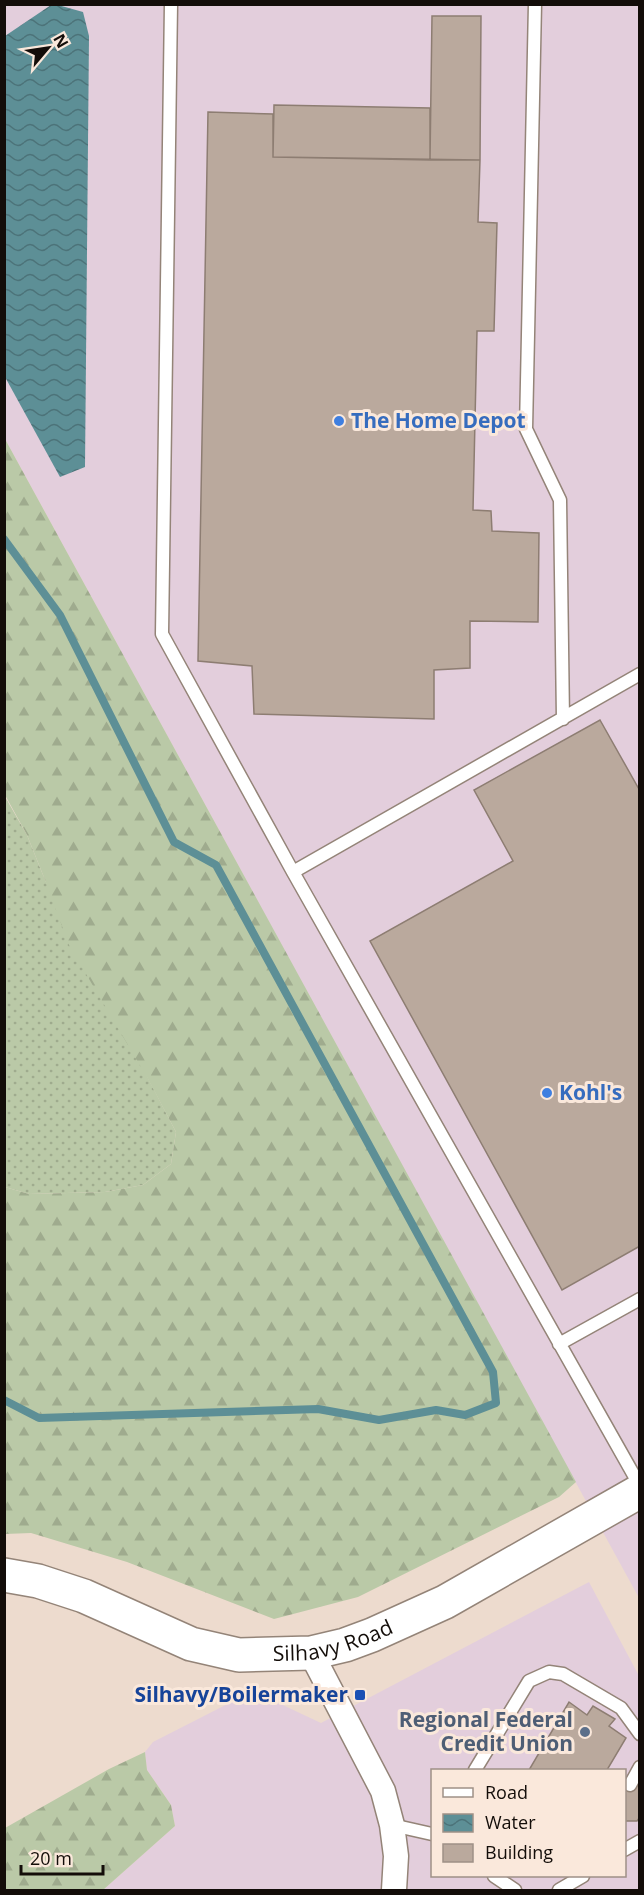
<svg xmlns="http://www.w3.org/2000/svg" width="644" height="1895" viewBox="0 0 644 1895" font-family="'Open Sans',sans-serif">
<defs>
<pattern id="grass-dots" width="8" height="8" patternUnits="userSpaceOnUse" patternTransform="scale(1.5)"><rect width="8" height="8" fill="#bac9a7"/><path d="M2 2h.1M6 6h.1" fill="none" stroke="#9fab8e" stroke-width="1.8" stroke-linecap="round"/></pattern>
<pattern id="forest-firs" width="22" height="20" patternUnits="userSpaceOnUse" patternTransform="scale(1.5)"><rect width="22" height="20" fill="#bac9a7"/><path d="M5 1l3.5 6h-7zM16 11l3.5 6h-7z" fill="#9fab8e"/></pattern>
<pattern id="water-waves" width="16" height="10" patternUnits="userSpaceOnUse" patternTransform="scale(1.5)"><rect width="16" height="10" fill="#5d8f96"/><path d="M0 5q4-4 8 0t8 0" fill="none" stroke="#4c7379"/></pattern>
</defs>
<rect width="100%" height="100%" fill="#eddbce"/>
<path fill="#e3cedc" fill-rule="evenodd" d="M 4,5 L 639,5 L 639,1598 L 5,439 Z
M 589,1582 L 639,1676 L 639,1890 L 103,1890 L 175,1826 L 171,1805 L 147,1770 L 145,1752 L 153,1742 L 253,1691 L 321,1723 ZM 432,1770 L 624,1770 L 624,1876 L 432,1876 Z"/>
<path fill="url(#grass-dots)" d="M 4,795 L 27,835 L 45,880 L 176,1132 L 171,1164 L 143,1185 L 105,1192 L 29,1194 L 5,1187 Z"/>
<path fill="url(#forest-firs)" d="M 5,439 L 576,1482 L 559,1497 L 358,1597 L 274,1619 L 127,1562 L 31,1533 L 5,1534 L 5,1187 L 29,1194 L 105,1192 L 143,1185 L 171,1164 L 176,1132 L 148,1079 L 69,945 L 45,880 L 27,835 L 5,795 Z
M 145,1752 L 147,1770 L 171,1805 L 175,1826 L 103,1890 L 5,1890 L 5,1828 L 109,1769 Z"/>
<path fill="url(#water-waves)" d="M 58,5 L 83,12 L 89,36 L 85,467 L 60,477 L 5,377 L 5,36 L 51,5 Z"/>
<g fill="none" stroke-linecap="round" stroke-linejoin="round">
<path stroke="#5d8f96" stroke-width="8" d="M 4,539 L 60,615 L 174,842 L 216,865 L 493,1372 L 496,1403 L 465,1415 L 436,1410 L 379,1420 L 318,1409 L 39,1418 L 4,1400"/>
</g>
<path fill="#baa99d" stroke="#8d7d72" stroke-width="1.5" d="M 432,16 L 481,16 L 480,160 L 430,160 Z
M 274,105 L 430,108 L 430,160 L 273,157 Z
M 208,112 L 273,114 L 273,157 L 480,160 L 478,222 L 497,223 L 494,331 L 477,331 L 473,510 L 491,511 L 492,531 L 539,533 L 538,622 L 470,621 L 470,668 L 434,670 L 434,719 L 254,714 L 252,666 L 198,661 Z
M 600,720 L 640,791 L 640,1246 L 562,1290 L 370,941 L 513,861 L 474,790 Z
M 569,1702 L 587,1715 L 593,1706 L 615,1719 L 609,1726 L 626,1738 L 607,1770 L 529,1770 Z
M 624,1785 L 640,1785 L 640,1817 L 637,1821 L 624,1821 Z"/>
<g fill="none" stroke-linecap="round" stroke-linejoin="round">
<g stroke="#948478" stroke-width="15">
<path id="lane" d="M 171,4 L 162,634 L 293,872 L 640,1486
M 535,4 L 526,429 L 560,500 L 563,719
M 293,872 L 640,674
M 559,1344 L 640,1299
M 475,1770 L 529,1681 L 549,1672 L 563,1674 L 621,1708 L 640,1734
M 630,1785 L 640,1767
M 392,1825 L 432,1834
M 624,1850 L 640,1841
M 494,1876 L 515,1890
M 559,1890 L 583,1876"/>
</g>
<g stroke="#948478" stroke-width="27">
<path id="street" d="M 311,1653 L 383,1791 L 392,1825 L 396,1856 L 394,1890"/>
</g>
<g stroke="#948478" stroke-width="36">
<g id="secondary">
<path id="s1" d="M 4,1575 L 38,1581 L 84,1596 L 191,1644 L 239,1655 L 311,1653 L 345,1645 L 372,1635 L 445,1602 L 640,1491"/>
</g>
</g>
<use href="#lane" stroke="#fff" stroke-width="12"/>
<use href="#street" stroke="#fff" stroke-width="24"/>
<use href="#secondary" stroke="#fff" stroke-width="33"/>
</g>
<g fill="#3f7fe0" stroke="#fae8db" stroke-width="2">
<circle cx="339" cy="421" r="6"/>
<circle cx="547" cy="1093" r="6"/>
</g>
<rect fill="#1a4fb4" stroke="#fae8db" stroke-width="2" x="354" y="1689" width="12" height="12" rx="3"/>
<circle fill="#5c6f8a" stroke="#fae8db" stroke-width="2" cx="585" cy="1732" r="6"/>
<g text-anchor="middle" stroke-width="6" stroke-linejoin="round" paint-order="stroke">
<g font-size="21" font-weight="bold" fill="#366cbe" stroke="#fae8db" text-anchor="start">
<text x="351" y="428">The Home Depot</text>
<text x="559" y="1100">Kohl's</text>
</g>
<g font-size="21" fill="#130d09" stroke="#fae8db">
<text dy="7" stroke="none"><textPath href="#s1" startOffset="345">Silhavy Road</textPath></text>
</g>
<g font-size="21" font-weight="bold" fill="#164399" stroke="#fae8db" text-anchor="end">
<text x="348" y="1702">Silhavy/Boilermaker</text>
</g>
<g font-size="21" font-weight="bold" fill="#4e5e75" stroke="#fae8db" text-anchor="end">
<text x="573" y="1727">Regional Federal<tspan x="573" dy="24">Credit Union</tspan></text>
</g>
</g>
<rect width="644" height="1895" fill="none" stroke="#130d09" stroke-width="12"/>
<rect x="431" y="1769" width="195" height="108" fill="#fae8db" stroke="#9e9087" stroke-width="1.5"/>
<rect x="443" y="1788" width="30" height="9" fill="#ffffff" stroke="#9e9087" stroke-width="1.5"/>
<text x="485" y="1799" font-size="18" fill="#130d09">Road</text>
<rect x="443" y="1814" width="30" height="18" fill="url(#water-waves)" stroke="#9e9087" stroke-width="1.5"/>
<text x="485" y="1829" font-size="18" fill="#130d09">Water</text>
<rect x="443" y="1844" width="30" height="18" fill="#baa99d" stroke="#9e9087" stroke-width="1.5"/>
<text x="485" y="1859" font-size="18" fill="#130d09">Building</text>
<g transform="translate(48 48) rotate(61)" stroke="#fae8db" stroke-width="4.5" paint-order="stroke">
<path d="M0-4.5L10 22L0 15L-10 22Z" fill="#130d09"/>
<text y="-9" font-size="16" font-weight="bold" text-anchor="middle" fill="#130d09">N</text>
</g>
<path d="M21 1865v9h82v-9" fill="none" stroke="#130d09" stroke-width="3"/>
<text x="30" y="1865" font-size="18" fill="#130d09" stroke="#fae8db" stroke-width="4.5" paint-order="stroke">20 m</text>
</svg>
